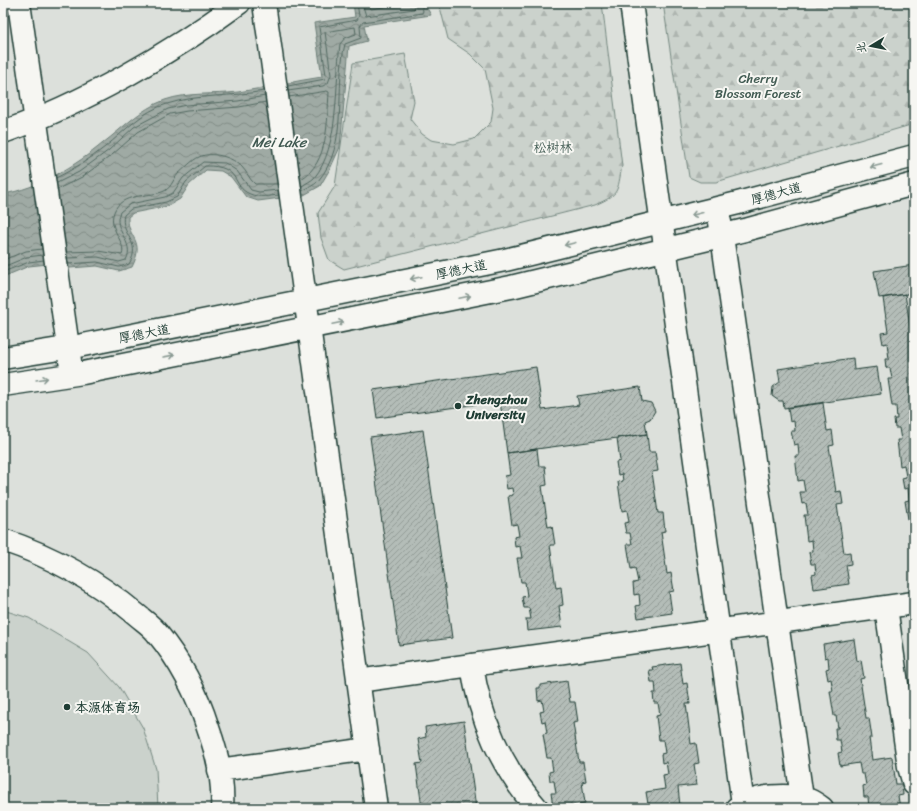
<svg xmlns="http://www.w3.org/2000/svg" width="917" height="811" viewBox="0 0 917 811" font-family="Sriracha,'LXGW WenKai TC',sans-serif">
<defs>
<pattern id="forest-firs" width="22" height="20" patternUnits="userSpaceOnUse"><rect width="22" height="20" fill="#cbd2cc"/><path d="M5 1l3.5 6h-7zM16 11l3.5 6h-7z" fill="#aeb5b0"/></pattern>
<pattern id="water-waves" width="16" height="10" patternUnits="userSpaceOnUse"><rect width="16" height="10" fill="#9faaa4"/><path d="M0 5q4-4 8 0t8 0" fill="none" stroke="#818c86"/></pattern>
<pattern id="building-hatch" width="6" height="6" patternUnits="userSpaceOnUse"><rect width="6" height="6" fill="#b4bdb8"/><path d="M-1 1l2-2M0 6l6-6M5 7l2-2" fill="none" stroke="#929b96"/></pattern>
</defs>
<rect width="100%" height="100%" fill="#edefea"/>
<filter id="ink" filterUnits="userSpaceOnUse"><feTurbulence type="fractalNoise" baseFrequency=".025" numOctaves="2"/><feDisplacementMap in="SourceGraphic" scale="8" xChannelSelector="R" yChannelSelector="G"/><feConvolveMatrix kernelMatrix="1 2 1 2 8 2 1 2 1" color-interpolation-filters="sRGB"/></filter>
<g filter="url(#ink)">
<path fill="#dce0db" d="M 3,3 L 914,3 L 914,808 L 3,808 Z"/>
<path fill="url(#forest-firs)" stroke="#758880" d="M 439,3 L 602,3 L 622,166 C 617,192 620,194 595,205 L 344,269 L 329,260 L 321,238 L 318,213 L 335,186 L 353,63 L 405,54 L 414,101 L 410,119 L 422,134 L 431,140 L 454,144 L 474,139 L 491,122 L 493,108 L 485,69 L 470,54 L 448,39 Z
M 663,3 L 914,3 L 914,124 L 716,182 L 700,182 L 689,177 Z"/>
<path fill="#cbd2cc" stroke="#758880" d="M 3,610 L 29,618 L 88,653 L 119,687 L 143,728 L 156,769 L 158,808 L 3,808 Z"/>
<path fill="url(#water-waves)" stroke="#6c7e77" d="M 353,3 L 424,3 L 431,15 L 364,25 L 367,41 L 349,46 L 340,147 L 330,169 L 320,186 L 304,195 L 258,201 L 246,197 L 231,177 L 221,171 L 206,170 L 189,185 L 180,199 L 168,206 L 133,213 L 128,217 C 127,239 146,239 132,267 L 119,271 L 97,266 L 70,268 L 48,264 L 29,266 L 3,277 L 3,194 C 37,189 77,165 103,143 C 123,128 140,109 165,100 C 188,92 214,95 238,92 C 266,88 294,81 322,77 L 314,23 L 355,17 Z"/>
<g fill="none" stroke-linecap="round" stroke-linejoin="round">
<path stroke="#526961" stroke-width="1" d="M 362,3 L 366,16 L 414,9 L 416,3
M 368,3 L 371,9 L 409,3
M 288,86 L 325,79 L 326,75 L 319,27 L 357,20 L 359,16 L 357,3
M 288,91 L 323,86 L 328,83 L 331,75 L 325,32 L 355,27 L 356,34 L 345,38 L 340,44 C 335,83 340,147 314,178 C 311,181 306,183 302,186
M 289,97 L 327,91 L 329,92 C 327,121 329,163 301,179
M 56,178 C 74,169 90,159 105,147 C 125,131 142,111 167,104 C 198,94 232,97 264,91
M 57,183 L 79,172 L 109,150 L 134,127 L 168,109 L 186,105 L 238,101 L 265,96
M 58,189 L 82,177 L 112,155 L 138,132 L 170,114 L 187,111 L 239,107 L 266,102
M 302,191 C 307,188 314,186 318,181 C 350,143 334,88 345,44 L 361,38 L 360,26 L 363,22 L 422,13 L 423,11 L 421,3
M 67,252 L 98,251 L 122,255 C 127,242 107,229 114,212 C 121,193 147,197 162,192 C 171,189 172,181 178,174 C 184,169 192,160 199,157 C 212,151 233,157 242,167 C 247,172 249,179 255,184 L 277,184
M 67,258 L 98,257 L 119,262 L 126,260 C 136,242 111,230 120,212 L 130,204 L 165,197 L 173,193 L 183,178 L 203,162 L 225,163 L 237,171 L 251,190 L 259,192 L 278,190
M 3,260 L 26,251 L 42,249
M 68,264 L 97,262 L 119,267 L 129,264 C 143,242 119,234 124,215 L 131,209 L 166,202 L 177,197 L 186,182 L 205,166 C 242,165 231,187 250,194 C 259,198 269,196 279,195
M 3,267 L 27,257 L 43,255
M 3,272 L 29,262 L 44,260"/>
</g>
<path fill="url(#building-hatch)" stroke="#1f3d34" d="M 914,265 L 914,293 L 879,298 L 874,271 Z
M 905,294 L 910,326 L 914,325 L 914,533 L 913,524 L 909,525 L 905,501 L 909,500 L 908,488 L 904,489 L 902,478 L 906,477 L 904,465 L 900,466 L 897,440 L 901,440 L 899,428 L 895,428 L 894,419 L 897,419 L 896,406 L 892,406 L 888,379 L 892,379 L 890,368 L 886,368 L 885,359 L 889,359 L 887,343 L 883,344 L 881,333 L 888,332 L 883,298 Z
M 853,358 L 854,370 L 877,367 L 881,394 L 784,408 L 783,401 L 779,401 L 772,396 L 773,387 L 780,382 L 778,369 Z
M 536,367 L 542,410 L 579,405 L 577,396 L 640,387 L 642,401 L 651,403 L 655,411 L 650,419 L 645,421 L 647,434 L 507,453 L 500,401 L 377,418 L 373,390 Z
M 823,403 L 827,431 L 832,430 L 834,445 L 829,446 L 836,492 L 841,491 L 843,504 L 837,505 L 844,553 L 850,552 L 851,564 L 846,565 L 849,584 L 814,589 L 812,575 L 816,574 L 815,564 L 811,564 L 809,552 L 813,551 L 812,540 L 807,541 L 804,515 L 808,515 L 806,503 L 802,504 L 800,492 L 805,492 L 803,480 L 798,481 L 795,456 L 799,456 L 798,444 L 794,445 L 791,431 L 795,431 L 794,421 L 790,422 L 788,408 Z
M 423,430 L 452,638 L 399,645 L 370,437 Z
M 647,434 L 649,452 L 655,452 L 658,471 L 652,472 L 658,513 L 663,513 L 665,531 L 661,532 L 667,574 L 671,573 L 674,591 L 669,592 L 672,613 L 638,618 L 636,606 L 640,605 L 639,594 L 634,595 L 633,583 L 638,582 L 635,568 L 631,569 L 627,544 L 632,544 L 630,533 L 626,533 L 624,523 L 629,522 L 627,510 L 622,511 L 618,482 L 623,481 L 622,474 L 618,475 L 616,462 L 620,461 L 617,438 Z
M 537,449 L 539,466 L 545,466 L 547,485 L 542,486 L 548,527 L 552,526 L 555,545 L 550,545 L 556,588 L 561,587 L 563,605 L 559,606 L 562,627 L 527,631 L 526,619 L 531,619 L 529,608 L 524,608 L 522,597 L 527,596 L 525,582 L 521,582 L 517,558 L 522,558 L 520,546 L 515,547 L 514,537 L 519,536 L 517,524 L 512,525 L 508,496 L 513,495 L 512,488 L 507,489 L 505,476 L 510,475 L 507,453 Z
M 854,639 L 857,661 L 861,660 L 864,678 L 860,679 L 866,718 L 869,718 L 872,738 L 869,738 L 872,760 L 892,757 L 896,784 L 902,784 L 903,795 L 898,796 L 900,808 L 869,808 L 868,797 L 864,797 L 863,786 L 866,785 L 864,774 L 861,774 L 859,763 L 840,766 L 838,753 L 842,752 L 840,740 L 836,740 L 835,728 L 838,728 L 836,716 L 834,716 L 830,691 L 833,691 L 831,679 L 828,680 L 826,669 L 829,668 L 828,657 L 825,658 L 823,644 Z
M 680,663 L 683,684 L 687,683 L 690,704 L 686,704 L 691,744 L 696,743 L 699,763 L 694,764 L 697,785 L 678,787 L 680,806 L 685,805 L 686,808 L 652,808 L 651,804 L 648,804 L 646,792 L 665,789 L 663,775 L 668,774 L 666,762 L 662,763 L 661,754 L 665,753 L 663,740 L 659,740 L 656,716 L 660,715 L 658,703 L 654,703 L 653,693 L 656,693 L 655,682 L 651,682 L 649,670 L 653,670 L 652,667 Z
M 567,681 L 570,702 L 575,702 L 578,722 L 573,723 L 579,762 L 583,762 L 586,781 L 582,782 L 585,803 L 553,807 L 551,793 L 556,793 L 554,781 L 550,781 L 549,772 L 553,771 L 551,758 L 547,758 L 543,734 L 547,733 L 545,721 L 542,722 L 540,712 L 544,711 L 542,700 L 538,701 L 537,688 L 540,688 L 540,685 Z
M 464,721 L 476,808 L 422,808 L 416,764 L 422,763 L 418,739 L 426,737 L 425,727 Z"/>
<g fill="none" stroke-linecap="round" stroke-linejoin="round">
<g stroke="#1f3d34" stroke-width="25">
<path id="minor" d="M 19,3 L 70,361
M 264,3 L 376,808
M 631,3 L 743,804
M 3,132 C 83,104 170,54 239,3
M 720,222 L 802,798
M 3,358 L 78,346 L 505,260 L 738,203 L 914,156
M 3,385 L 83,373 L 511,287 L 745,230 L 914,184
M 3,540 C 51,556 98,582 137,615 C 144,621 152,626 157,633 C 181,662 197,693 208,728 C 217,753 224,781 222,808
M 886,607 L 909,767 L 914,784
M 472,665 C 479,717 502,769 537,808
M 358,681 L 914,603
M 219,770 L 368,749
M 737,808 C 753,795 790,793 809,800 C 814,802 818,805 822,808"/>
</g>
<use href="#minor" stroke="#f6f6f2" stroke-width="22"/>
</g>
<defs><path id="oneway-shaft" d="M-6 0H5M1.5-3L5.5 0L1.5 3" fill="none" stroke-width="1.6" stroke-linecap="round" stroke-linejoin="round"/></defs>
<g stroke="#8a9a93">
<use href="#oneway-shaft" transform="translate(876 166) rotate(165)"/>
<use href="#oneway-shaft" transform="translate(697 214) rotate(166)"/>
<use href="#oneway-shaft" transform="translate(570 244) rotate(166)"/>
<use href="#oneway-shaft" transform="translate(416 278) rotate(168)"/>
<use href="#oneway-shaft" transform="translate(465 297) rotate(-12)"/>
<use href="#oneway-shaft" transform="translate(338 323) rotate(-12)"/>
<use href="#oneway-shaft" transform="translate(169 356) rotate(-11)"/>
<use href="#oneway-shaft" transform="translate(42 379) rotate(-9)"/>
</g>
</g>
<g fill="#1f3d34" stroke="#f6f6f2" stroke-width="1.5">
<circle cx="458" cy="406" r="4"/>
<circle cx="67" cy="707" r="4"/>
</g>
<g text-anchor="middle" stroke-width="4" stroke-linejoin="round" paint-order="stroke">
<g font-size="13" fill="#415b52" stroke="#f6f6f2">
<text x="758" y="83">Cherry<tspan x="758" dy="15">Blossom Forest</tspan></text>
<text x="553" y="152">松树林</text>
</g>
<g font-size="13" fill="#1f3d34" stroke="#f6f6f2">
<text transform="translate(776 193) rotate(-15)" y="5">厚德大道</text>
<text transform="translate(461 269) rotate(-12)" y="5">厚德大道</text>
<text transform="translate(144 333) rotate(-11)" y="5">厚德大道</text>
</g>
<g font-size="13" font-weight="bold" fill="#1f3d34" stroke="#f6f6f2" text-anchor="start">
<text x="466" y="404">Zhengzhou<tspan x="466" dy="15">University</tspan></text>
<text x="75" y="712">本源体育场</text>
</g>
<g font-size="14" font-style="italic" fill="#3f5850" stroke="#f6f6f2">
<text x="279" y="147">Mei Lake</text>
</g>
</g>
<rect width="917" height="811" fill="none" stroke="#f6f6f2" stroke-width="16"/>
<rect x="8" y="8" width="901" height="795" fill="none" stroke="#1f3d34" stroke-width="1.5" filter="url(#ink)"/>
<g transform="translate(871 46) rotate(260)" stroke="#f6f6f2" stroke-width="3" paint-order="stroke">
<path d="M0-3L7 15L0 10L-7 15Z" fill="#1f3d34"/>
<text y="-6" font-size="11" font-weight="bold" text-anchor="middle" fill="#1f3d34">北</text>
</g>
</svg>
